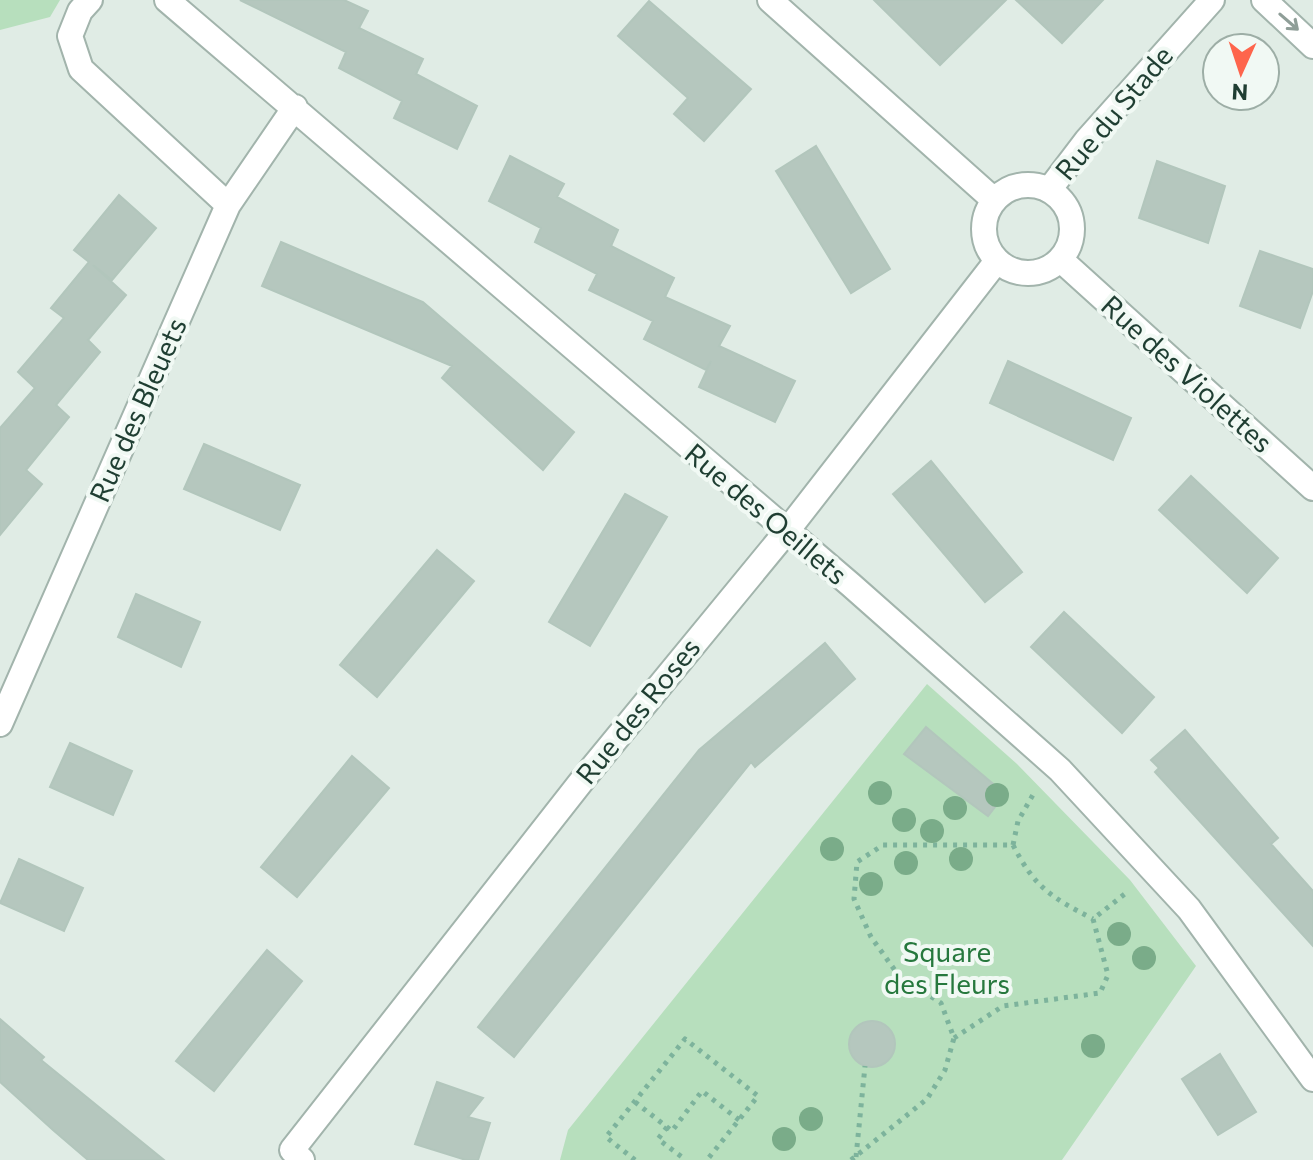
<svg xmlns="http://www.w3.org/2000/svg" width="1313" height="1160" viewBox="0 0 1313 1160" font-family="Commissioner,sans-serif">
<rect width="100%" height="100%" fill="#e0ece5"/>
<path fill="#b7dfbd" d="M 0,0 L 60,0 L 50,17 L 0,30 Z
M 927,684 L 1017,764 L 1130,880 L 1196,966 L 1062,1160 L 560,1160 L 568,1130 Z"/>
<path fill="#b5c7be" stroke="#b2c6bc" stroke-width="2" d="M 240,0 L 344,0 L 368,11 L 359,28 L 423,59 L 416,74 L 477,106 L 457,149 L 394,118 L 402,101 L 339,68 L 346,52 Z
M 874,0 L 1006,0 L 940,65 Z
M 1016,0 L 1103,0 L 1062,43 Z
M 649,1 L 751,89 L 704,141 L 674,114 L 688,98 L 618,36 Z
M 816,146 L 890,269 L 851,293 L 776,171 Z
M 510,156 L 564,184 L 557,197 L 618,230 L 611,246 L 674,278 L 665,297 L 730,326 L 719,346 L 795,381 L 775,422 L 699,387 L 711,361 L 706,370 L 644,339 L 653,321 L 589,290 L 597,274 L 535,242 L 541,228 L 489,201 Z
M 1157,161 L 1225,186 L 1208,243 L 1139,218 Z
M 119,195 L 156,228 L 112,280 L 93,265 L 126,295 L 88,340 L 100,352 L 56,405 L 69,417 L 26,470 L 42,484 L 0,535 L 0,428 L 35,388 L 18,372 L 64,318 L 51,308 L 89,262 L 74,250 Z
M 281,242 L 423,302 L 574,432 L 543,470 L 442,378 L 452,366 L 262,286 Z
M 1260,251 L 1313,269 L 1313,291 L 1300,328 L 1240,306 Z
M 1008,361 L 1131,418 L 1113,460 L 990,403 Z
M 204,444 L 300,485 L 280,530 L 184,489 Z
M 931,461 L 1022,572 L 985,602 L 893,494 Z
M 1191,476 L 1278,558 L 1247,593 L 1159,510 Z
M 625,494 L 667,517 L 590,646 L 549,622 Z
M 437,550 L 474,581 L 377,697 L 340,665 Z
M 136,594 L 200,622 L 181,667 L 118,637 Z
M 1064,612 L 1154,697 L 1122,733 L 1031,647 Z
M 825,643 L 855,679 L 755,767 L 751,762 L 514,1057 L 478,1027 L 699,750 Z
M 926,727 L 1005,794 L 988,816 L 904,754 Z
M 1185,730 L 1278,838 L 1271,844 L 1313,891 L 1313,946 L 1155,772 L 1159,768 L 1151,760 Z
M 70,743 L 132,771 L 113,815 L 50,787 Z
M 352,756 L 389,788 L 297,897 L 261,867 Z
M 19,859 L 83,888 L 64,931 L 0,903 Z
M 267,950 L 302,981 L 214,1091 L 176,1061 Z
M 0,1019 L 44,1057 L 41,1060 L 164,1160 L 88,1160 L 53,1130 L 0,1082 Z
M849 1044a23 23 0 1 1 46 0a23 23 0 1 1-46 0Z
M 1220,1054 L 1256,1112 L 1218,1135 L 1182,1079 Z
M 437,1082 L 483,1098 L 468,1117 L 490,1123 L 478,1160 L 466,1160 L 415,1144 Z"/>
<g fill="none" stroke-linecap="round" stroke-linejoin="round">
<g stroke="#a2b4ac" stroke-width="28">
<path id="minor" d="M 90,0 L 80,11 L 70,36 L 81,69 L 228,205
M 167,0 L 851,585 L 1060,770 L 1189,909 L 1313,1079
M 1264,0 L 1313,46
M 1049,190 L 1087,140 L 1212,0
M 0,724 L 228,205 L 295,107"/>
</g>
<g stroke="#a2b4ac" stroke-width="28">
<path id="tertiary" d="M 770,0 L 994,200
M984 229a44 44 0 1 1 88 0a44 44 0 1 1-88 0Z
M 1061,260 L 1313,488
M 302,1160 L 292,1150 L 584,778 L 787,531 L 996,262"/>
</g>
<path stroke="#7db39c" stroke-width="5" stroke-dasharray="4 6" stroke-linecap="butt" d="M 1013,845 C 1035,888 1051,897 1093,919
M 954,1038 L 1003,1006 L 1100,993 L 1108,975 L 1093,919 L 1126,893
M 635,1102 L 672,1131 L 702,1091 L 739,1120
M 667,1127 L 658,1139 L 686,1160
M 856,1157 L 865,1066
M 635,1160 L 606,1137 L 685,1039 L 758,1096 L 707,1160
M 851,1160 L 927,1099 L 945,1070 L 954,1038 L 941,1003 L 899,976 L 871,937 L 854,899 L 857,862 L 883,845 L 1013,845 L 1018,821 L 1034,793"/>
<use href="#minor" stroke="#fff" stroke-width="24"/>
<use href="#tertiary" stroke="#fff" stroke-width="24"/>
</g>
<g fill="#7aac89">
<circle cx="880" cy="793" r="12"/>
<circle cx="997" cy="795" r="12"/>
<circle cx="955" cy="808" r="12"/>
<circle cx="904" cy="820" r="12"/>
<circle cx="932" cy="831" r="12"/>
<circle cx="832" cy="849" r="12"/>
<circle cx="961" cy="859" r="12"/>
<circle cx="906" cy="863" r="12"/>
<circle cx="871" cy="884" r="12"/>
<circle cx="1119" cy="934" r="12"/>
<circle cx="1144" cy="958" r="12"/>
<circle cx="1093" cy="1046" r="12"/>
<circle cx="811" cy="1119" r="12"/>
<circle cx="784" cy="1139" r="12"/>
</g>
<defs><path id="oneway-shaft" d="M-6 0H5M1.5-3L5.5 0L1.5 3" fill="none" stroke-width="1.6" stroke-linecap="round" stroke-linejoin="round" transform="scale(2)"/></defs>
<use stroke="#8f9e98" href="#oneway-shaft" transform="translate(1289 22) rotate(41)"/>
<g text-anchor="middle" stroke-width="8" stroke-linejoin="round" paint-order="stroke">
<g font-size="28" fill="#1f3e32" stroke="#f1f9f4">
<text transform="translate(1114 113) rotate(-50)" y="10">Rue du Stade</text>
<text transform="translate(1187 374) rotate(42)" y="10">Rue des Violettes</text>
<text transform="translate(138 410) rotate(-66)" y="10">Rue des Bleuets</text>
<text transform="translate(766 514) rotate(40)" y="10">Rue des Oeillets</text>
<text transform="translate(638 711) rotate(-51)" y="10">Rue des Roses</text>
</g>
<g font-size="28" fill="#26783d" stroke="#f1f9f4">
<text x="947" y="962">Square<tspan x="947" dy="32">des Fleurs</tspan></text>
</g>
</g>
<g transform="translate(1241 72) rotate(183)"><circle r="38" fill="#f1f9f4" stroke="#9daea6" stroke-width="2"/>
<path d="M0-6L14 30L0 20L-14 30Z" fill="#fe654c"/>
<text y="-12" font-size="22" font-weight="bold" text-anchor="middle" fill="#1f3e32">N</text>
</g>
</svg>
